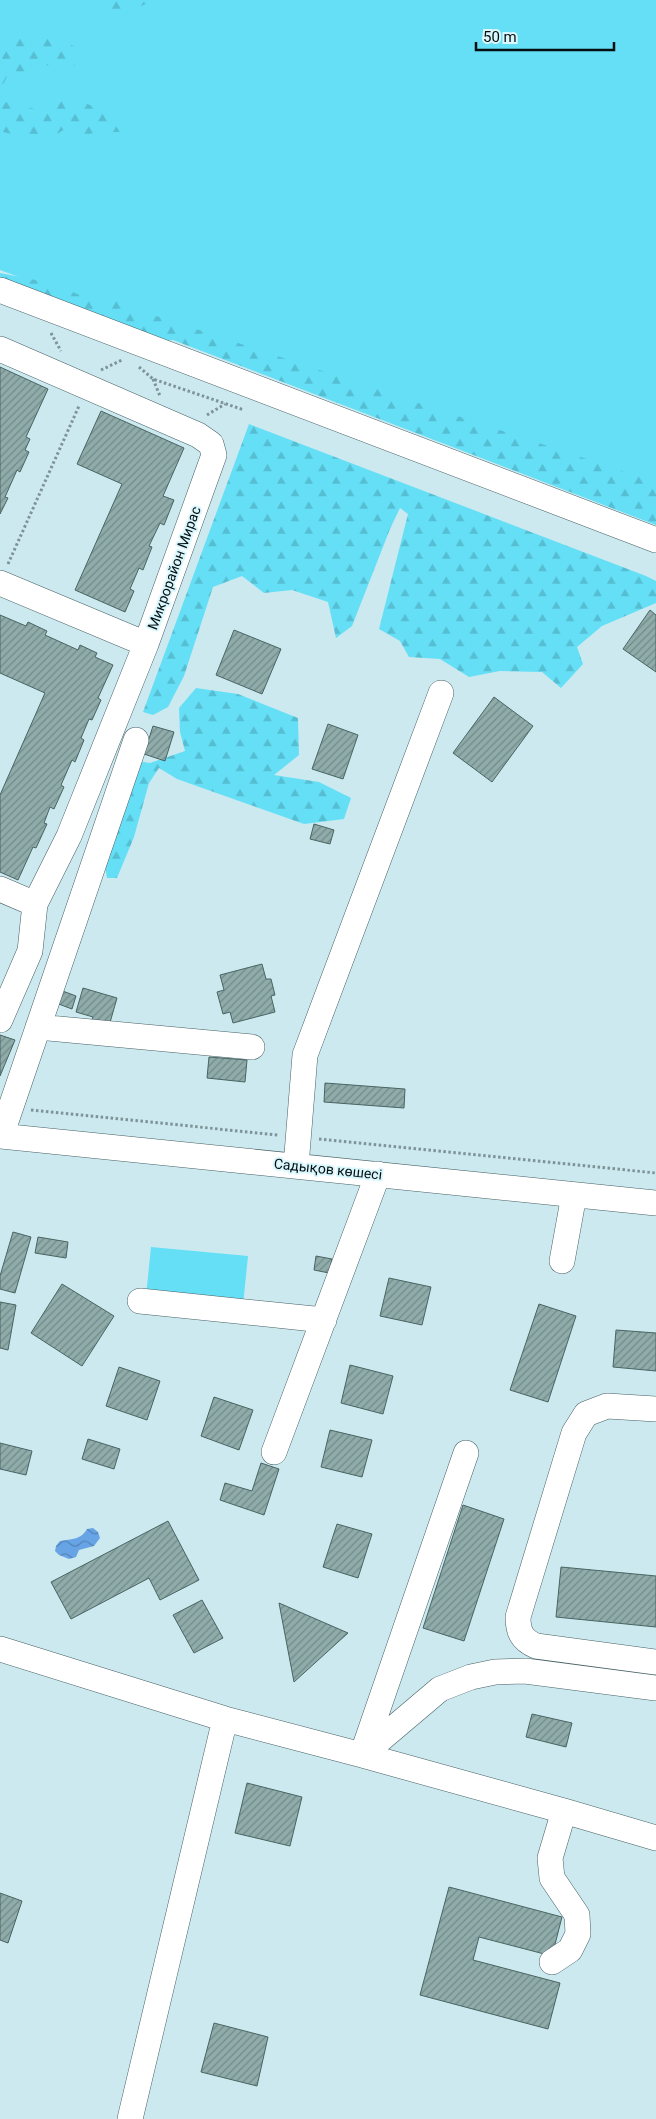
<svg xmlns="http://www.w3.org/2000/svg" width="656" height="2119" viewBox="0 0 656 2119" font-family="Roboto,sans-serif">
<defs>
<pattern id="forest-firs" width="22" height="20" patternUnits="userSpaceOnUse" patternTransform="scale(1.25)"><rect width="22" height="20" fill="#65dff6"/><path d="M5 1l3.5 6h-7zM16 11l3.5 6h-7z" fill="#56bed2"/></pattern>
<pattern id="water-waves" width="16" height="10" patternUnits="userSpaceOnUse" patternTransform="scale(1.25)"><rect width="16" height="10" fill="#67a4e5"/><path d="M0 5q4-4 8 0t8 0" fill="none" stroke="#5384b8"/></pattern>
<pattern id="building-hatch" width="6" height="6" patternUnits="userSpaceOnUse" patternTransform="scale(1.25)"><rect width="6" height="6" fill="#8facaa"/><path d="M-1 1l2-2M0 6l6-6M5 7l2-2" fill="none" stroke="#738a89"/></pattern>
</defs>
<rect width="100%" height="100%" fill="#cce9ef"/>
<path fill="#65dff6" d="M 0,0 L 656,0 L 656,515 L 0,270 Z
M 151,1247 L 248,1256 L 243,1305 L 146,1296 Z"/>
<path fill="url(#forest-firs)" d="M 101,0 L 154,0 L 133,10 L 95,15 L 97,5 Z
M 4,34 L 18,34 L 27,41 L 36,44 L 51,34 L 83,51 L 74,66 L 58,73 L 48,65 L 31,73 L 9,73 L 0,90 L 0,51 Z
M 77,99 L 124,121 L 128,132 L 99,132 L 80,136 L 70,126 L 52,137 L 33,140 L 0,131 L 0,105 L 9,101 L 41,111 L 55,101 Z
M 0,273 L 56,284 L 77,294 L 92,295 L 107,303 L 125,297 L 136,312 L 160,317 L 656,482 L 656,525 L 173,340 L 153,343 L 0,281 Z
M 249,424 L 646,576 L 656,581 L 656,603 L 602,626 L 577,647 L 583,664 L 561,688 L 542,672 L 500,671 L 469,677 L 440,659 L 409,657 L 400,641 L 379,629 L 408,514 L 400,508 L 390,529 L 352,626 L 336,638 L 328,602 L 292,590 L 264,593 L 242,576 L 213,587 L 184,676 L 168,707 L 153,715 L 143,712 Z
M 196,688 L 238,694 L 298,718 L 299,755 L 274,775 L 319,782 L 351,798 L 344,819 L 304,824 L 177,779 L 159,768 L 149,783 L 134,837 L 117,878 L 107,878 L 105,866 L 138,761 L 150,763 L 185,751 L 180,732 L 179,708 Z"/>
<path fill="url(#water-waves)" d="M 93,1528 L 98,1532 L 100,1538 L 94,1546 L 79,1550 L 76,1557 L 69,1559 L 59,1555 L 55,1551 L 56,1546 L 60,1541 C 71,1539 81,1540 87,1529 Z"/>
<path fill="url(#building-hatch)" stroke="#496462" d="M 0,367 L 48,389 L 26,437 L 30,439 L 25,450 L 29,452 L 20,472 L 17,470 L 5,497 L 8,498 L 0,514 Z
M 101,411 L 184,448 L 163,496 L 174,500 L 164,525 L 160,523 L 149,546 L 152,547 L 143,570 L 139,568 L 130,589 L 134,591 L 125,612 L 75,590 L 122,484 L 77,464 Z
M 650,610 L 656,615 L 656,672 L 623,649 Z
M 0,615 L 26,626 L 28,622 L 47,631 L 45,635 L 78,650 L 80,645 L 97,653 L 95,657 L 113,665 L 98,698 L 101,700 L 92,720 L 89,719 L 81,738 L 84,740 L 75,762 L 72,760 L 61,785 L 64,787 L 54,809 L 50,807 L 44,823 L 47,824 L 36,848 L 33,847 L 18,880 L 0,872 L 0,795 L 45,693 L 0,673 Z
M 234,630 L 281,649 L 262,694 L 216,675 Z
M 494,697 L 533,726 L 492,782 L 453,753 Z
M 328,724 L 358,735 L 343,779 L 312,769 Z
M 153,726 L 174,732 L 165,761 L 144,754 Z
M 314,824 L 334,830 L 330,844 L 310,839 Z
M 262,964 L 266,979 L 271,979 L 275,995 L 271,996 L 275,1012 L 233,1023 L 230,1012 L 223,1014 L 217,992 L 224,990 L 220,975 Z
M 83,988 L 117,998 L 109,1026 L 91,1021 L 93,1017 L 76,1012 Z
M 60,990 L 76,996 L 72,1009 L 56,1003 Z
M 0,1035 L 15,1040 L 0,1076 Z
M 209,1057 L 247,1060 L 245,1082 L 207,1078 Z
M 325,1083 L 405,1089 L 404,1108 L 324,1102 Z
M 13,1232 L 31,1237 L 15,1293 L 0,1289 L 0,1276 Z
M 38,1237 L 68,1242 L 66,1258 L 35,1253 Z
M 316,1256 L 332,1259 L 329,1273 L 314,1270 Z
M 389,1278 L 431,1287 L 422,1325 L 380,1316 Z
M 62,1284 L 114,1316 L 82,1366 L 31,1333 Z
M 0,1302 L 16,1305 L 8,1350 L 0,1348 Z
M 539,1304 L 576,1316 L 548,1402 L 510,1390 Z
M 616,1330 L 656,1333 L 656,1371 L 613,1367 Z
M 350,1365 L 393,1376 L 383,1414 L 341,1403 Z
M 119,1367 L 160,1381 L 147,1420 L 106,1406 Z
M 214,1397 L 253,1410 L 239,1450 L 201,1436 Z
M 330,1430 L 372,1440 L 362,1477 L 321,1467 Z
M 88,1439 L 120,1449 L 114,1469 L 82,1459 Z
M 0,1443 L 32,1451 L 26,1475 L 0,1469 Z
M 261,1463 L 279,1469 L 264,1515 L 220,1500 L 225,1483 L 252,1491 Z
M 463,1505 L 504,1519 L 464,1641 L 423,1628 Z
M 168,1521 L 199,1580 L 160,1600 L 149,1578 L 71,1619 L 51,1582 Z
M 337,1524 L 372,1534 L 358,1578 L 323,1567 Z
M 561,1567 L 656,1576 L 656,1627 L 556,1617 Z
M 202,1600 L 223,1638 L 194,1653 L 173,1615 Z
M 279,1603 L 348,1633 L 294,1682 Z
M 532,1714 L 572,1723 L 566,1747 L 526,1737 Z
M 247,1783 L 302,1797 L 290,1846 L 235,1833 Z
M 449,1887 L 562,1917 L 552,1956 L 479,1937 L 473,1960 L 560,1983 L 548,2029 L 420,1995 Z
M 0,1893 L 22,1901 L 8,1943 L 0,1940 Z
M 214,2023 L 268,2037 L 257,2086 L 201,2072 Z"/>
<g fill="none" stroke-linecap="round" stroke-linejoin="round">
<g stroke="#476065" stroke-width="26">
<path id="minor" d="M 0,290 L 656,540
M 0,349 L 198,435 L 211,444 L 214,455 L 146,644 L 69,836 L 35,904 L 30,951 L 0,1020
M 0,583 L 146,644
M 0,889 L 35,904
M 38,1027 L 252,1047
M 0,1136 L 656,1203
M 1,1136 L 136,740
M 296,1166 L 305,1055 L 441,693
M 562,1261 L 574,1195
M 140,1301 L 324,1320
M 656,1409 L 607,1406 L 586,1414 L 574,1433 L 518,1617 C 518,1632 522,1640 536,1646 L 656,1662
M 274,1452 L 378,1174
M 466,1453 L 362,1755 L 564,1811 L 550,1858 L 552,1878 L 577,1915 L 578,1934 L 570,1950 L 552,1962
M 0,1649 L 225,1719 L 362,1755 L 440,1689 L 471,1677 L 495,1672 L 525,1671 L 656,1688
M 564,1811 L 656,1838
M 130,2119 L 225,1719"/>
</g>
<path stroke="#7e9398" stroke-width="3" stroke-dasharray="2.5 2.5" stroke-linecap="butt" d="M 51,333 L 61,351
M 139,367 L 153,379 L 244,410
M 101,370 L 122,360
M 153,379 L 160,396
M 207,415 L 225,404
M 8,564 L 79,406
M 31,1110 L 278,1135
M 319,1139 L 656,1173"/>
<use href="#minor" stroke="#fff" stroke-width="25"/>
</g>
<g text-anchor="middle" stroke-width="4" stroke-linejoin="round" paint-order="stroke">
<g font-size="14" fill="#050f11" stroke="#d9f7fd">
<text transform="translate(174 568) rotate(-70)" y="5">Микрорайон Мирас</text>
<text transform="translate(328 1169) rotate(6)" y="5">Садықов көшесі</text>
</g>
</g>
<path d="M476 42v8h138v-8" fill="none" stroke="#050f11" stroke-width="2.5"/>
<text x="483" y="42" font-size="15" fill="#050f11" stroke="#d9f7fd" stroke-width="4" paint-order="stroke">50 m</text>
</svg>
